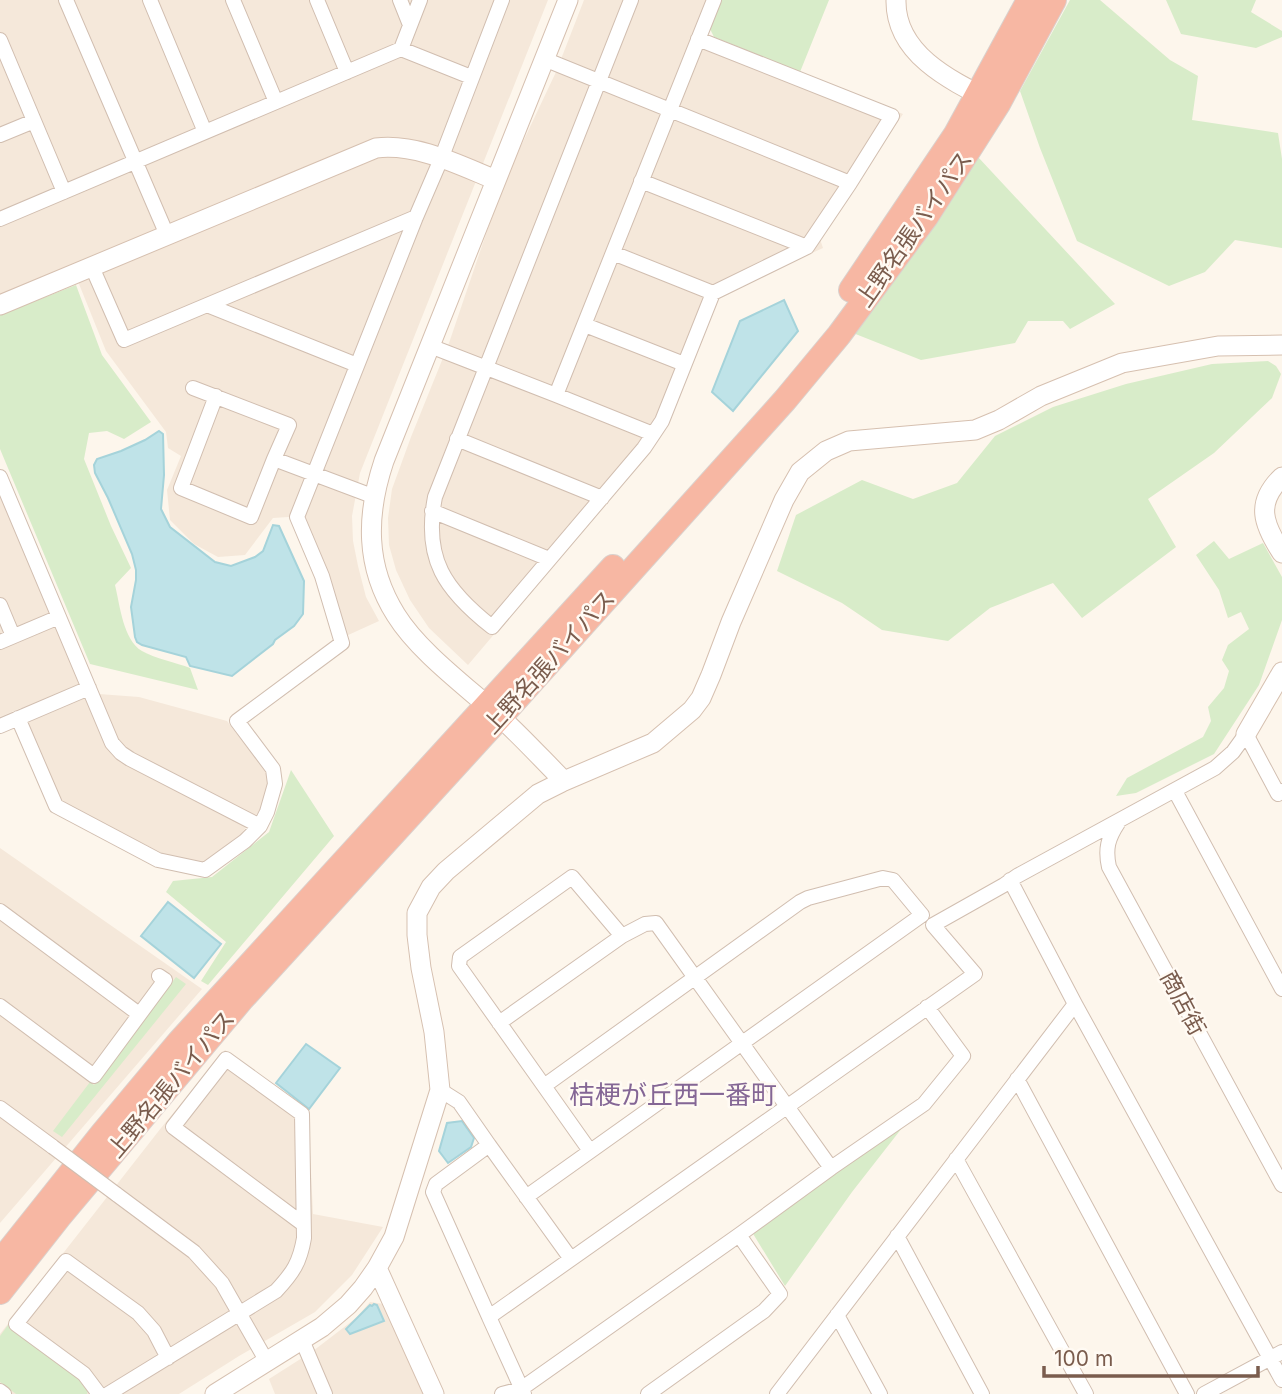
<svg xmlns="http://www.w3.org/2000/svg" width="1282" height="1394" viewBox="0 0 1282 1394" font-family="Inter,'Noto Sans JP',sans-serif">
<rect width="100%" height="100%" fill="#fdf6ec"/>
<path fill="#f5e8da" d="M 0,0 L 548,0 L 360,473 L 352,516 L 353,541 L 358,566 L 366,597 L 379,621 L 346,636 L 303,516 L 273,518 L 245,555 L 218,557 L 194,544 L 170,520 L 167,490 L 181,456 L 168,448 L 166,432 L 106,351 L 77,279 L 0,302 Z
M 584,0 L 707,0 L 696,31 L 903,114 L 820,239 L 823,248 L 719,295 L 648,453 L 468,665 L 429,628 L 410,600 L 396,570 L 389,545 L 388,518 L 392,489 L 411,437 L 449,343 L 503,184 L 556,72 Z
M 0,495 L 88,702 L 99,694 L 139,697 L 227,721 L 266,772 L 268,782 L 260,810 L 240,835 L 205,862 L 196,862 L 164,854 L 63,803 L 60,799 L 21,708 L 0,717 Z
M 0,848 L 202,989 L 0,1223 Z
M 225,1050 L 308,1111 L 313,1214 L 383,1227 L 352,1275 L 315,1312 L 239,1356 L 179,1394 L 0,1394 L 0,1334 L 161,1128 Z
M 370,1302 L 384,1304 L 425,1394 L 275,1394 L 269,1379 L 313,1351 L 356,1318 Z"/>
<path fill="#d8ecc9" d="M 721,0 L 829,0 L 800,72 L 714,37 L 710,29 Z
M 1070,0 L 1100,0 L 1170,60 L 1198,76 L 1192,120 L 1278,133 L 1282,159 L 1282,248 L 1235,240 L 1205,272 L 1169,286 L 1077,241 L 1040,148 L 1020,91 Z
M 1166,0 L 1256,0 L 1251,12 L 1282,31 L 1282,37 L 1256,48 L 1181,34 Z
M 978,157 L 1115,304 L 1070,329 L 1063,321 L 1028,321 L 1015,343 L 921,360 L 853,333 Z
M 76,285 L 102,355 L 151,422 L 124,439 L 107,431 L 89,433 L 84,459 L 111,526 L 131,568 L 115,585 C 120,605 123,640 142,651 C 154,658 177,663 190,668 L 198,690 L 90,664 L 0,449 L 0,315 Z
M 1268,361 L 1276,366 L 1281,374 L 1272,398 L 1214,453 L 1148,499 L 1176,547 L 1082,618 L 1053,583 L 990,608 L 948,641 L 882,630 L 842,603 L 777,571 L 796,515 L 862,480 L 913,499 L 957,483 L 995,436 L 1053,407 L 1126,384 L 1212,364 Z
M 1214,541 L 1229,559 L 1263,543 L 1282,577 L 1282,620 L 1259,685 L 1214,754 L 1136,793 L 1116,796 L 1127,778 L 1203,737 L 1211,721 L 1208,707 L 1224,688 L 1229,671 L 1222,660 L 1228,645 L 1249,629 L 1241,612 L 1228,618 L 1219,590 L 1196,555 Z
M 291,770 L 334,836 L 208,985 L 201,981 L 226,942 L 166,892 L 173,881 L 212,877 L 269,832 Z
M 176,977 L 186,984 L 62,1137 L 53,1131 L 90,1082 L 94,1085 Z
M 909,1119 L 852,1192 L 785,1286 L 752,1232 Z
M 8,1325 L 80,1378 L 88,1390 L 87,1394 L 16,1394 L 0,1382 L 0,1336 Z"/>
<path fill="#bfe3e8" stroke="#a5d3da" stroke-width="2" d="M 784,300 L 798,331 L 733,411 L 712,392 L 740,321 Z
M 159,431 L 163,434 L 164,475 L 161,509 L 170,527 L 215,562 L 231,566 L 255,557 L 263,551 L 273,525 L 279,526 L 304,581 L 303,614 L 294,626 L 275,640 L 273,644 L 232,676 L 190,666 L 186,657 L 142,645 L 137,642 L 135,637 L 131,607 L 136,580 L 136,570 L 132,554 L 108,498 L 95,473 L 94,465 L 97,459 L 121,451 L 145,440 Z
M 168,902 L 221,944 L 194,978 L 141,936 Z
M 306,1044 L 340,1068 L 309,1109 L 276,1083 Z
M 462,1121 L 474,1138 L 471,1147 L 448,1163 L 439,1151 L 447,1123 Z
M 374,1304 L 377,1305 L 384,1321 L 350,1334 L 346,1329 L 370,1305 L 372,1306 Z"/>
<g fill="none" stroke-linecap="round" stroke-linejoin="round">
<g stroke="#d1beb0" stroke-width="16">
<path id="street" d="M 66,0 L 167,235
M 150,0 L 205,132
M 233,0 L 276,102
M 317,0 L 347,72
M 400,0 L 410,25
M 631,0 L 435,497 C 423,559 445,590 492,627 L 644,448 L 662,421 L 713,293 L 807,247 L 850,183 L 892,116 L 698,39
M 0,40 L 64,192
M 401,49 L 420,0
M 544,59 L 850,183
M 0,135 L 34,121
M 641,181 L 807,247
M 0,219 L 401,49 L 471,77
M 613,253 L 713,293
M 92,267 L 124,340 L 416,217
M 207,305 L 357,365
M 585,325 L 684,364
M 430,346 L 556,395 L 653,434
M 193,388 L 289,425 L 274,459
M 556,395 L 714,0
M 216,396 L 181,488 L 251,517 L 274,459 L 375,497
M 457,439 L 602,498
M 0,477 L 112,743 L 121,753 L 130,759 L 260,826
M 432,511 L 549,559
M 0,605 L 13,636
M 0,642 L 59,617
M 18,718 L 56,806 L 158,860 L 205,870 L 245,841 L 260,826 L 267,812 L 275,784 L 273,769 L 237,721 L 342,643 L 322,576 L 297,517 L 416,217 L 441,159 L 502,0
M 0,726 L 89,688
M 1175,791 L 1282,989
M 1118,823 C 1108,838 1105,849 1109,867 L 1282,1185
M 1010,880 L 1075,1004 L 1282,1380
M 0,911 L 139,1014
M 0,1006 L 94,1076 L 165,980 L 159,976
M 499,1023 L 622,936
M 1017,1079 L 1187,1394
M 544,1086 L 459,966 L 460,957 L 572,877 L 622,936 L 645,924 L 656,923 L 831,1168
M 440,1090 L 459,1102 L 489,1145 L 436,1184 L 433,1192 L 489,1317
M 0,1108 L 53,1147
M 489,1145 L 571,1259
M 956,1159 L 1086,1394
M 116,1194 L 194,1252 L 222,1283 L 267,1362
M 526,1197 L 922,915 L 893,880 L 883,878 L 808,898 L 800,902 L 544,1086 L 590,1151
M 897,1236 L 982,1394
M 837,1315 L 880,1394
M 302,1340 L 325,1394
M 0,1391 L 4,1394
M 99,1394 L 84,1374 L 16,1324 L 66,1261 L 138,1313 L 154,1331 L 168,1358
M 108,1394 L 276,1291 C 293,1273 300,1262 304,1238 L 302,1114 L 226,1059 L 173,1127 L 303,1224
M 502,1394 L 521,1389 L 739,1235 L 831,1168 L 924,1104 L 963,1056 L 927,1007
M 524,1394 L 489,1317 L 975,974 L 933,925 L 1004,885 L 1017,876 L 1215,768 L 1233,752 L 1246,734 L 1278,794 L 1282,791
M 648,1394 L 764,1311 L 780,1294 L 739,1235
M 777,1394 L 1075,1004
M 1204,1394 L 1282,1352"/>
</g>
<g stroke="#d6c0b0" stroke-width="21">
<path id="secondary" d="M 896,0 C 895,53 949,80 990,100
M 0,305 L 376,148 C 417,143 459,165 496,180
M 1282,477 C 1255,503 1263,524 1282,553
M 1246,734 L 1282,672
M 564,781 C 542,759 522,737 499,716 C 467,687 419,652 396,615 C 365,566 366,515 384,461 L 568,0
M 377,1268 L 434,1394
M 215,1394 L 322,1327 L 348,1305 L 363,1288 L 377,1268 L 394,1237 L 440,1090 L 434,1032 L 421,968 L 417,935 L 417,913 L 431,887 L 446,871 L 538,794 L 564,781 L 653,743 L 692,710 L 701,698 L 711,675 L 731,622 L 784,500 L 800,472 L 826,451 L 849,441 L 975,430 L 999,420 L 1041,396 L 1122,363 L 1218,346 L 1282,345"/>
</g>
<g stroke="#dad1cd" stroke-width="26">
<path id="highway" d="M 851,290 L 956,134 L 1029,0
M 0,1262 L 102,1134 L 179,1042 L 613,567
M 0,1292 L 59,1217 L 242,999 L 500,717 L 785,400 L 839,335 L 926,217 L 963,159 L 998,104 L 1054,0"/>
</g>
<use href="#street" stroke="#fff" stroke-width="14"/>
<use href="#secondary" stroke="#fff" stroke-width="19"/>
<use href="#highway" stroke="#f7b7a3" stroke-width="24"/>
<g stroke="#d1beb0" stroke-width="16" stroke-linecap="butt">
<path id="street-bridge" d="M 53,1147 L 116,1194"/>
</g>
<use href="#street-bridge" stroke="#fff" stroke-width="14"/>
</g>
<g text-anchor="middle" stroke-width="5" stroke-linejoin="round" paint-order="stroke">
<g font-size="23" fill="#7a5c4d" stroke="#fffaf3">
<text transform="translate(914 229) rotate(-55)" y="8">上野名張バイパス</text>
<text transform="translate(549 662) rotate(-48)" y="8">上野名張バイパス</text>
<text transform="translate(1183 1003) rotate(62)" y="8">商店街</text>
<text transform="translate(171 1084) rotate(-50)" y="8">上野名張バイパス</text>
</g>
<g font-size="26" fill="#846695" stroke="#fffaf3">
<text x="673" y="1104">桔梗が丘西一番町</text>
</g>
</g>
<path d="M1044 1366v10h214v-10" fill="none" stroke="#7a5c4d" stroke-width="3.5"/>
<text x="1054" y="1366" font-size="21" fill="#7a5c4d" stroke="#fffaf3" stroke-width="5" paint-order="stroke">100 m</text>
</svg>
